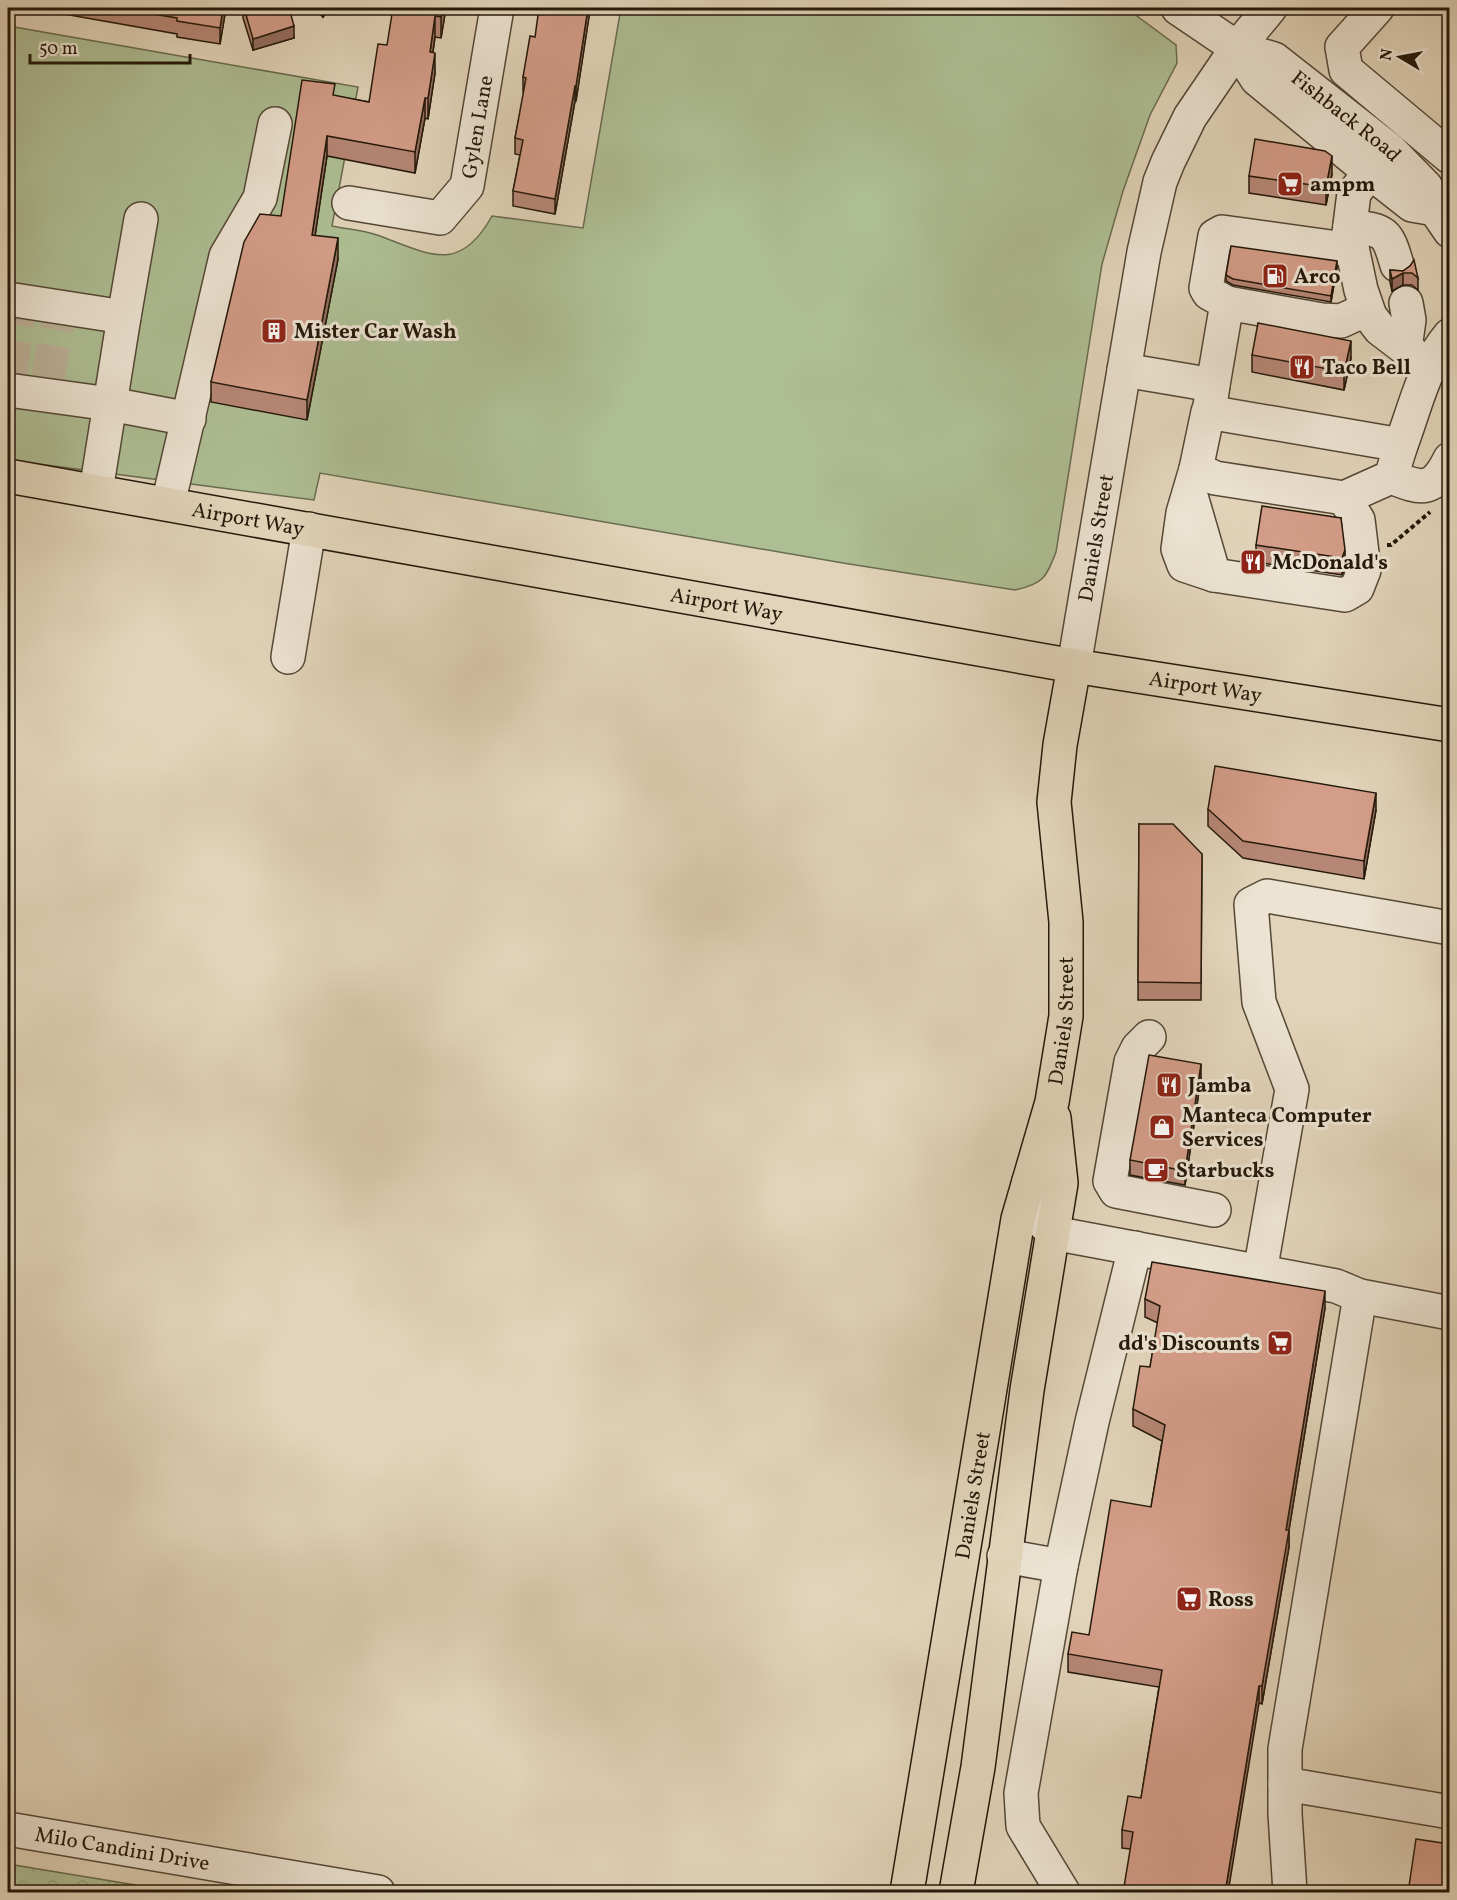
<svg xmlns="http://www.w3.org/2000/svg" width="1457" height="1900" viewBox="0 0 1457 1900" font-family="Vollkorn,serif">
<defs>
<pattern id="forest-crowns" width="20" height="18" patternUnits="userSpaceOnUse" patternTransform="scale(1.5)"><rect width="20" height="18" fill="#aebe94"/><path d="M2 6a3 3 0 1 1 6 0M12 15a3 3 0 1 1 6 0" fill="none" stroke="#96a37e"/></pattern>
</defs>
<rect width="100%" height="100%" fill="#e2d4ba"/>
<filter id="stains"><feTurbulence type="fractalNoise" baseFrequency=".00333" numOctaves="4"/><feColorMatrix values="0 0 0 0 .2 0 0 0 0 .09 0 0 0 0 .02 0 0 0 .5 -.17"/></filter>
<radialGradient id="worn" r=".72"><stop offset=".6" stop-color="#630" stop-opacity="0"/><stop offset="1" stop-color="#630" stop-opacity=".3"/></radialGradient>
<path fill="#aebe94" stroke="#696c4f" stroke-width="1.5" d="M 621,8 L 1126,8 L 1176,45 L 1177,63 L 1150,115 L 1123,191 L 1102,264 L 1056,552 C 1046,578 1043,584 1015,590 L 843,563 L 320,473 L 314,500 L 8,460 L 8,26 L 358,87 L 332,226 C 346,229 363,230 377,235 C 428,253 459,276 492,216 L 583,228 Z"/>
<path fill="url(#forest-crowns)" stroke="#696c4f" stroke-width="1.5" d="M 8,1864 L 178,1892 L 8,1892 Z"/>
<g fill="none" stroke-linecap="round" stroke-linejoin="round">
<path stroke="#bcaf97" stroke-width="33" stroke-dasharray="33 16" stroke-linecap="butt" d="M 10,374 L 18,317
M 48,378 L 58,322"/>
<g stroke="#544836" stroke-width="36">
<g id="minor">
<path id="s1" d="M 1178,8 L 1237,48 L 1274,59 L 1390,150 L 1426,187 L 1435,209 L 1450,231"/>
<path d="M 1377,8 L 1342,47 L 1346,70 L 1450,157"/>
<path d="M 1237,48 L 1257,79 L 1370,172 L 1412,205 L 1435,209"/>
<path d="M 1370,172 L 1354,193 L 1349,233 L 1361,290 L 1370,316 L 1380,329 L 1430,367"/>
<path id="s2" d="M 349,203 L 440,218 L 467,186 L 497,8"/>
<path d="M 1350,226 C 1385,231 1387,230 1397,265"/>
<path d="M 8,299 L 124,317 L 96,491"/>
<path d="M 1227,303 L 1322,320 L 1341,321 L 1367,309"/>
<path d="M 124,317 L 141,219"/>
<path d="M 1405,348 L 1409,320 L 1406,303"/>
<path d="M 1124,370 L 1213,385 L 1210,406"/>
<path d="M 1213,385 L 1227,303 L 1209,293 L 1206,288 L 1215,236 L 1222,232 L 1352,250"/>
<path d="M 8,390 L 110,404 L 189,419"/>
<path d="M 1401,445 C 1415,408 1424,365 1450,335"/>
<path d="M 1196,469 L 1183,513 L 1178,549 L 1184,565 L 1214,575 L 1345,595 L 1357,588 L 1364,570 L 1358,520 L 1344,498"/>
<path d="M 1391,477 L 1401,445 L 1208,412 L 1196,469 L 1215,478 L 1344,498 L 1391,477 C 1422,489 1433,493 1450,459"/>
<path d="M 1191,496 L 1214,575"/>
<path d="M 168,504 L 226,256 L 260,198 L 275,124"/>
<path d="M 288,657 L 309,529"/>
<path id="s3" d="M 1074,666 L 1144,252 L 1160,182 L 1168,162 L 1190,117 L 1237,48 L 1270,8"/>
<path d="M 1149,1037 L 1138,1048 L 1131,1062 L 1110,1181 L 1116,1191 L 1214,1210"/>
<path d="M 1029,1181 L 1034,1213 L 1053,1233 L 1336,1286 L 1360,1296 L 1450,1313"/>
<path d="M 1260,1272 L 1292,1089 L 1259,1002 L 1251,904 L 1267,896 L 1450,928"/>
<path d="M 1004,1556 L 1061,1566"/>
<path d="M 1285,1784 L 1450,1812"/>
<path id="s4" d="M 8,1829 L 378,1892"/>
<path d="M 1063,1892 L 1023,1826 L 1021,1793 L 1061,1566 L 1092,1422 L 1135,1248"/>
<path d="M 1290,1892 L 1285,1814 L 1285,1749 L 1360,1296"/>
</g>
</g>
<g stroke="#24190a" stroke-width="36">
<g id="major">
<path id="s5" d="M 8,476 L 1074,666 L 1450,725"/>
<path id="s6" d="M 907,1892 L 1018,1219 L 1052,1102 L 1066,1016 L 1066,922 L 1054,802 L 1060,745 L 1074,666"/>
<path d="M 956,1892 L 978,1767 L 1027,1390 L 1061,1183 L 1054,1118"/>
</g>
</g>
<path stroke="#24190a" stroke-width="4" stroke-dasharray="4.5 3" stroke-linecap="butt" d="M 1387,545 L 1391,545 L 1430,512"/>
<use href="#minor" stroke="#ece3d2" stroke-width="33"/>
<use href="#major" stroke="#e2d4ba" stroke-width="33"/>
</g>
<path fill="#b68776" stroke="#24190a" stroke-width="1.5" d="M 30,8 L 226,8 L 220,44 L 177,37 L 177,34 Z
M 243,8 L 289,8 L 294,38 L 253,50 L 243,18 Z
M 312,8 L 331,8 L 323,17 Z
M 446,8 L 441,38 L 435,37 L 433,52 L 435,73 L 428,119 L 425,118 L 415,173 L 327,156 L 315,235 L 338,259 L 307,420 L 211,402 L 211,382 L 281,216 L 335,96 L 369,102 L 387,45 Z
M 590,8 L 576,101 L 575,101 L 555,214 L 513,206 L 513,191 L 520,155 L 515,154 L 515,138 L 524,93 L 523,92 L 523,77 L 535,37 Z
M 1332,174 L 1326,205 L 1249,193 L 1249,176 Z
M 1410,266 L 1418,278 L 1418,290 L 1412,285 L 1403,285 L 1392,291 L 1390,282 L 1390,270 L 1403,271 Z
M 1337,267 L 1331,302 L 1233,285 L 1226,281 L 1226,275 Z
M 1252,355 L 1351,358 L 1344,390 L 1252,372 Z
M 1341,518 L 1345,568 L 1342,575 L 1256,562 L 1256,545 Z
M 1208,809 L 1376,810 L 1364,879 L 1243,858 L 1208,826 Z
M 1139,824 L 1202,854 L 1201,1000 L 1138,1000 Z
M 1201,1078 L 1185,1185 L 1130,1175 L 1130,1160 Z
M 1145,1299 L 1325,1308 L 1289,1530 L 1289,1547 L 1262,1704 L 1259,1703 L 1130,1849 L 1122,1848 L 1122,1830 L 1141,1798 L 1159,1687 L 1068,1672 L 1068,1654 L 1089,1635 L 1151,1507 L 1162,1441 L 1133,1426 L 1133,1409 L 1150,1367 L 1158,1323 L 1145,1317 Z"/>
<path fill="#946e60" stroke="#24190a" stroke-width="1.5" d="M 223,8 L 226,8 L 220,44 L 220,28 Z
M 323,8 L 331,8 L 323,17 Z
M 443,8 L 446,8 L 441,38 L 441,17 Z
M 588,8 L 590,8 L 590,11 L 576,101 L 576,86 Z
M 435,16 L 435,37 L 430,72 L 430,52 Z
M 294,26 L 294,38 L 253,50 L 253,39 Z
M 435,53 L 435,73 L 428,119 L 428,98 Z
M 575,86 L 575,101 L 555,214 L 555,199 Z
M 425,98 L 425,118 L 415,173 L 415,152 Z
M 327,136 L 327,156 L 312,256 L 312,235 Z
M 1332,156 L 1332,174 L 1326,205 L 1326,187 Z
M 338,238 L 338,259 L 307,420 L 307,400 Z
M 1337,261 L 1337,267 L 1331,302 L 1331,296 Z
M 1403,273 L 1403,285 L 1392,291 L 1392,279 Z
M 1351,341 L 1351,358 L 1344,390 L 1344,372 Z
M 1345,550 L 1345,568 L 1342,575 L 1342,558 Z
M 1376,793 L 1376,810 L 1364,879 L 1364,861 Z
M 1201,1064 L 1201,1078 L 1185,1185 L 1185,1171 Z
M 1325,1291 L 1325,1308 L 1289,1530 L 1289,1547 L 1262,1704 L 1262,1686 L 1286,1530 Z
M 1259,1686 L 1259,1703 L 1228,1893 L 1225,1893 Z"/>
<path fill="#d49d89" stroke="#24190a" stroke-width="1.5" d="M 117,8 L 223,8 L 220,28 L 177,21 L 177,18 Z
M 244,8 L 289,8 L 294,26 L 253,39 Z
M 393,8 L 443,8 L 441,17 L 435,16 L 430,52 L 435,53 L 428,98 L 425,98 L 415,152 L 327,136 L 312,235 L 338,238 L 307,400 L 211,382 L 244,242 L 260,214 L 281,216 L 302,80 L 335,84 L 333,95 L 369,102 L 378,44 L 387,45 Z
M 539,8 L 588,8 L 576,86 L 575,86 L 555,199 L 513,191 L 523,140 L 515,138 L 526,78 L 523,77 L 530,36 L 535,37 Z
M 1255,139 L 1325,151 L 1332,156 L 1326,187 L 1249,176 Z
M 1231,246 L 1337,261 L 1331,296 L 1233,279 L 1226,275 Z
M 1414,260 L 1418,278 L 1412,273 L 1403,273 L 1392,279 L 1390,270 L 1403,271 L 1410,266 Z
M 1258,323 L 1351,341 L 1344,372 L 1252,355 Z
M 1262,506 L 1341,518 L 1345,550 L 1342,558 L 1256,545 Z
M 1215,766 L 1376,793 L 1364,861 L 1243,841 L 1208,809 Z
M 1139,824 L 1173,824 L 1202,854 L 1201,983 L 1138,982 Z
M 1149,1055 L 1201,1064 L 1185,1171 L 1130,1160 Z
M 1152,1262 L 1325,1291 L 1286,1530 L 1289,1530 L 1262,1686 L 1259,1686 L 1225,1893 L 1123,1893 L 1133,1832 L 1122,1830 L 1128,1796 L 1141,1798 L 1162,1670 L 1068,1654 L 1072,1632 L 1089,1635 L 1111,1500 L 1151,1507 L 1165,1425 L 1133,1409 L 1140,1366 L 1150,1367 L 1160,1306 L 1145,1299 Z
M 1416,1839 L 1449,1844 L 1449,1893 L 1408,1893 Z"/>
<defs>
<g id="supermarket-square" transform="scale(1.35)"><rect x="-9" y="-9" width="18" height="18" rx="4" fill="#8f2418" stroke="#ece3d2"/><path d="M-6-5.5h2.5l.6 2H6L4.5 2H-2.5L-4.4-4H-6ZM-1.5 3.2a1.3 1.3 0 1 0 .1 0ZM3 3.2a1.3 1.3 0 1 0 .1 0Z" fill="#fff"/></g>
<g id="fuel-square" transform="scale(1.35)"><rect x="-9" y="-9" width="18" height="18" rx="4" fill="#8f2418" stroke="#ece3d2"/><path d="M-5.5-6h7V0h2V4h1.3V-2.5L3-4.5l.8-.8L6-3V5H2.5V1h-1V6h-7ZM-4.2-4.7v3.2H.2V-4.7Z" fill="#fff"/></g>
<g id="building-square" transform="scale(1.35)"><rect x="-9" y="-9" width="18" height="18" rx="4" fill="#8f2418" stroke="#ece3d2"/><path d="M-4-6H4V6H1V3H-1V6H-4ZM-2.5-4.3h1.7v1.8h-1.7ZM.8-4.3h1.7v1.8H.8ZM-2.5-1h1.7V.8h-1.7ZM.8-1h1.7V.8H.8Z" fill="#fff"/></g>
<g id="restaurant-square" transform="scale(1.35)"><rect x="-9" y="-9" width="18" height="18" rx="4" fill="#8f2418" stroke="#ece3d2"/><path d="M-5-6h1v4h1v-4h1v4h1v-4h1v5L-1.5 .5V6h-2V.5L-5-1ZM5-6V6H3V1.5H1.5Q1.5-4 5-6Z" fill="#fff"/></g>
<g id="shop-square" transform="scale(1.35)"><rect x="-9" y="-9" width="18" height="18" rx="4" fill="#8f2418" stroke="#ece3d2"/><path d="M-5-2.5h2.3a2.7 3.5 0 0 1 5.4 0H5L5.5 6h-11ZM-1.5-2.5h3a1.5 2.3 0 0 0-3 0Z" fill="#fff"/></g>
<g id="cafe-square" transform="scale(1.35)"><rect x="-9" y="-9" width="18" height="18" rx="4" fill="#8f2418" stroke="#ece3d2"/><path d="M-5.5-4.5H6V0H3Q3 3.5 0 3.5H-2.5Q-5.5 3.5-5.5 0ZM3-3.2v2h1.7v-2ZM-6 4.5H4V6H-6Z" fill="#fff"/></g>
</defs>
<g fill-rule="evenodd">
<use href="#supermarket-square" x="1290" y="184"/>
<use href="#fuel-square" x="1275" y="276"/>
<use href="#building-square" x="274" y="331"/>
<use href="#restaurant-square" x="1302" y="367"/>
<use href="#restaurant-square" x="1253" y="562"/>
<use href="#restaurant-square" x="1169" y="1085"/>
<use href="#shop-square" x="1162" y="1127"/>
<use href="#cafe-square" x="1156" y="1170"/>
<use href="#supermarket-square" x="1280" y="1343"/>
<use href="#supermarket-square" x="1189" y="1599"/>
</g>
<g text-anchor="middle" stroke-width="6" stroke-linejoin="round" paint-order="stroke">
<g font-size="21" fill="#24190a" stroke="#ece3d2">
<text dy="7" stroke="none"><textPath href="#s1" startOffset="202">Fishback Road</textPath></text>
<text dy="7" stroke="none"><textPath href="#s2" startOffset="194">Gylen Lane</textPath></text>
<text dy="7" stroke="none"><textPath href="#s5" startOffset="244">Airport Way</textPath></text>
<text dy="7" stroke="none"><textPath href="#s3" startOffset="130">Daniels Street</textPath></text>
<text dy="7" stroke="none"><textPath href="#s5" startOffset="730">Airport Way</textPath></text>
<text dy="7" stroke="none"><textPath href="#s5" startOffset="1216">Airport Way</textPath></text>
<text dy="7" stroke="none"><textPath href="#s6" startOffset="886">Daniels Street</textPath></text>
<text dy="7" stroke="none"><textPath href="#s6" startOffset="402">Daniels Street</textPath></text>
<text dy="7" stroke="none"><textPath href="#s4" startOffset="116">Milo Candini Drive</textPath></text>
</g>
<g font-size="21" font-weight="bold" fill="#24190a" stroke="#ece3d2" text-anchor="start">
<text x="1310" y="191">ampm</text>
<text x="1294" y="283">Arco</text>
<text x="294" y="338">Mister Car Wash</text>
<text x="1322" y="374">Taco Bell</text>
<text x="1272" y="569">McDonald's</text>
<text x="1188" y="1092">Jamba</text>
<text x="1182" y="1122">Manteca Computer<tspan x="1182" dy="24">Services</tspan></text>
<text x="1176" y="1177">Starbucks</text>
<text x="1260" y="1350" text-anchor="end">dd's Discounts</text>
<text x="1208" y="1606">Ross</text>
</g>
</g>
<rect width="1457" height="1900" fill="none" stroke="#e2d4ba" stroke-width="30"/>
<rect x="9" y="9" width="1439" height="1882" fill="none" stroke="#24190a" stroke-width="3"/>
<rect x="15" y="15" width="1427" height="1870" fill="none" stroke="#24190a" stroke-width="1.5"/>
<g transform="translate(1400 57) rotate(280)" stroke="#ece3d2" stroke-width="4.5" paint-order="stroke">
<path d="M0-4.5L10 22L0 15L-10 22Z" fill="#24190a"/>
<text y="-9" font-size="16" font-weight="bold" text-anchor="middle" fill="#24190a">N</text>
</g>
<path d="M30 54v9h160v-9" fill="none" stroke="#24190a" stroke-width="3"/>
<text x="39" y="54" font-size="18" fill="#24190a" stroke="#ece3d2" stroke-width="4.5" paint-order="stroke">50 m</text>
<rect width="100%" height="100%" filter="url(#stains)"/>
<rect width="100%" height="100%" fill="url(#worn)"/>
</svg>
